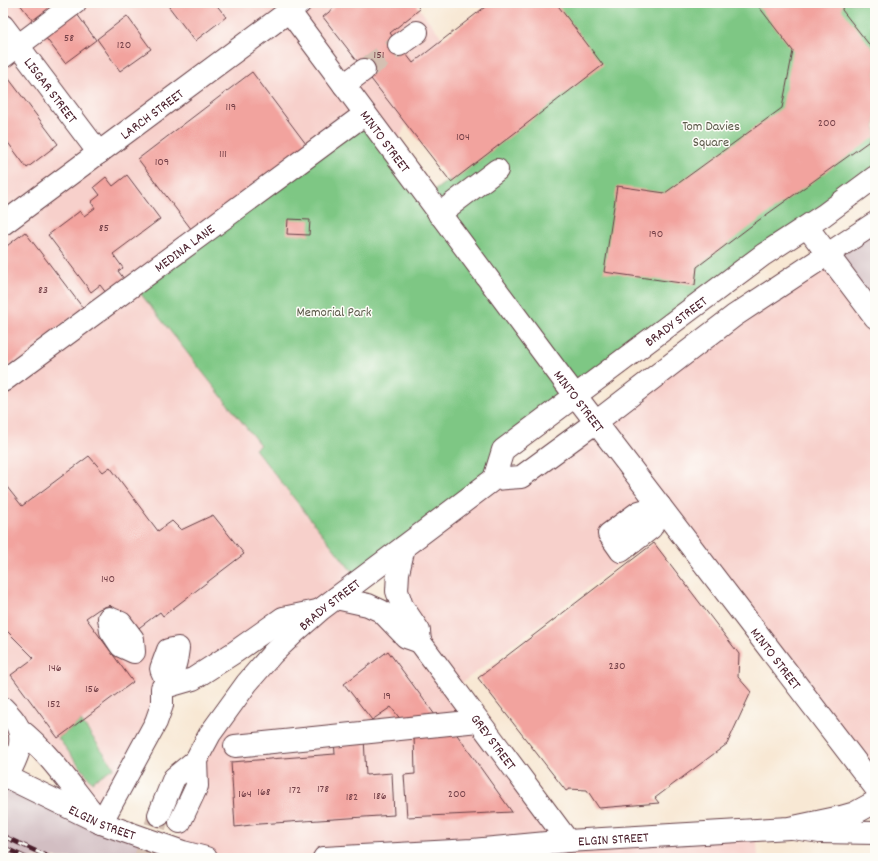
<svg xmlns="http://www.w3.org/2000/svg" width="878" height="861" viewBox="0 0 878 861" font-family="Dekko,sans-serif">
<rect width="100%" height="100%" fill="#fdfcf7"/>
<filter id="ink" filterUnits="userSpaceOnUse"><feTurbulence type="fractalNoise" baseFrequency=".025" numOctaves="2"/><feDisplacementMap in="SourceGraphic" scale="8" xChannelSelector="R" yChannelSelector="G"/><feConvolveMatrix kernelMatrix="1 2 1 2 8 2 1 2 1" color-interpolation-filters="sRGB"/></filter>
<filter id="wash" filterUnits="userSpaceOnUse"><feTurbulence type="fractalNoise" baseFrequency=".012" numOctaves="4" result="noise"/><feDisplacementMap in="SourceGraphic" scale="16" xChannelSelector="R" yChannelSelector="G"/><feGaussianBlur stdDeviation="0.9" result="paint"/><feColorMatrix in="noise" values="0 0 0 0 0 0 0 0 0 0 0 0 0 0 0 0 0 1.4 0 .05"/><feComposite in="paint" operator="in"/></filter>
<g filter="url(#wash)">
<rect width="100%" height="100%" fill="#f8e8d4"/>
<path fill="#f7d0cb" d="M 3,3 L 415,3 L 444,40 L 260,446 L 255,449 L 358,579 L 342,591 L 367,606 L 403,605 L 404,545 L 493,478 L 522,479 L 829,255 L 875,313 L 875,784 L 674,522 L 455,688 L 569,840 L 756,828 L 758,858 L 207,858 L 175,847 L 212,734 L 323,609 L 161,686 L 100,821 L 3,706 Z
M 3,710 L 16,725 L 3,773 Z"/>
<path fill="#d2bec2" d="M 875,225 L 875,313 L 829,255 Z
M 3,778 L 207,858 L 3,858 Z"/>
<path fill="#7ec784" stroke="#647358" d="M 554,3 L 875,3 L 875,176 L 502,448 L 493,478 L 358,579 L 255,449 L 260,445 L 133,284 L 363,114 L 426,197 L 601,65 Z
M 81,721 L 114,767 L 92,782 L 58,738 Z"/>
<g id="blocks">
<path fill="#f2a39e" d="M 19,3 L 65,3 L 36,25 Z
M 166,3 L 215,3 L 226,17 L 195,41 Z
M 340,3 L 421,3 L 417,6 L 420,9 L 390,33 L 413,63 L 490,3 L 556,3 L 603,65 L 451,182 L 323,17 Z
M 756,3 L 843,3 L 842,10 L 875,52 L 875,137 L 759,220 L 697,267 L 695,285 L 604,272 L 617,186 L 665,193 L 782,108 L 793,51 Z
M 74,10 L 96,40 L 65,63 L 42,33 Z
M 127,16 L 151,49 L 120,71 L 97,39 Z
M 3,71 L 58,144 L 27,168 L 3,136 Z
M 252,72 L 309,148 L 195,234 L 138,159 Z
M 127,175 L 160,219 L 113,254 L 123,268 L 118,271 L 125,280 L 107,294 L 100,285 L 91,292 L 48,235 L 80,211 L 84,216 L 95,208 L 91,202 L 100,195 L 94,187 L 106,177 L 113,186 Z
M 288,219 L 310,220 L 309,235 L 287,234 Z
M 25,232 L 83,308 L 3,369 L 3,249 Z
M 89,456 L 103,472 L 110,467 L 158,531 L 172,521 L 181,530 L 213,515 L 244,554 L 163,616 L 160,612 L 136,630 L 121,610 L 117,613 L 110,605 L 99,609 L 86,618 L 133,682 L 58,738 L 11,675 L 34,658 L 3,627 L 3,482 L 22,506 Z
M 654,543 L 739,654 L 738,677 L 751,692 L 727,744 L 655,798 L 659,803 L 599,808 L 587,790 L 569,789 L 566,791 L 478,678 Z
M 388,651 L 438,719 L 401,720 L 391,707 L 372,720 L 344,684 Z
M 455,732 L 512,812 L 407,817 L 404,775 L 415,774 L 414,734 Z
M 364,738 L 366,775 L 392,773 L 394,815 L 259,824 L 235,827 L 231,762 L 335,754 L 334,740 Z"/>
</g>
</g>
<g filter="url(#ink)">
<use href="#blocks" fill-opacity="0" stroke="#643d44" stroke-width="1"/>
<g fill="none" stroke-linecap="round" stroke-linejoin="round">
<path stroke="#d5c0b2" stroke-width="22" stroke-dasharray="22 11" stroke-linecap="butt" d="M 364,70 L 399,45"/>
<path stroke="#d5c0b2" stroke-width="22" stroke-dasharray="22 11" stroke-linecap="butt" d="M 145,858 L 159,815
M 169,858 L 180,822"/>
<g stroke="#643d44" stroke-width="24">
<g id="minor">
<path id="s1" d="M 289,11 L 562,378 L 875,787"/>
<path id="s2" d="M 3,26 L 99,153"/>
<path d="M 399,45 L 417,32"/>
<path d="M 3,57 L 75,3"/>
<path d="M 344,85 L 364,70"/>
<path d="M 439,214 L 497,170"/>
<path id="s3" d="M 3,224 L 300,3"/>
<path d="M 807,227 L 875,317"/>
<path id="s4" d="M 3,381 L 365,114"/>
<path d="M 660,506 L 651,528 L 621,551 L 609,534 L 639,512 Z"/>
<path d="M 109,618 L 121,623 L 133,639 L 134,652 L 121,646 L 111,631 Z"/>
<path id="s5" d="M 420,642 L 568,841"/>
<path d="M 178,648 C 176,662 176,669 165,678 L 161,669 L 168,650 Z"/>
<path d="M 3,708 C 8,713 14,719 17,725 C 26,743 15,761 7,777"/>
<path d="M 19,729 C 51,754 74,791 101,823"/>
<path d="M 235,746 L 478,721"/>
<path d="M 793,828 L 820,832 L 875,833"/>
</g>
</g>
<g stroke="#643d44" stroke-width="24">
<g id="major">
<path id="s6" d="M 494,479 L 503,450 L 763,255 L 824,215 L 875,177"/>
<path d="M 336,598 L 368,605 L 381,611 L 406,637 L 420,642 L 419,631 L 402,606 L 397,591 L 398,573 L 404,547"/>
<path id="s7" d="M 3,775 L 101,823 L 183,852 L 206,858"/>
<path id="s8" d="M 159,815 L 174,778 L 196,760 L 210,734 L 247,683 L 273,653 L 295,632 L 320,610 L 494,479 L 521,477 L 596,422 L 734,316 L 875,223"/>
<path d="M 180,822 L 197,786 L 196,760"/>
<path d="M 101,823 L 156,722 L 162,705 L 162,688 L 193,679 L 235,652 L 283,618 L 317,611"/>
<path id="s9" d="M 324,858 L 472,850 L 568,841 L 789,828 L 841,817 L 855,813 L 875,802"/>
</g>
</g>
<use href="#minor" stroke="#fff" stroke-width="22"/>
<use href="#major" stroke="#fff" stroke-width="22"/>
<g stroke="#4a1f2b" stroke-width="4.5">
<path id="rail" d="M 3,836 L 51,858
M 3,847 L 27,858"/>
</g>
<use href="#rail" stroke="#fdfcf7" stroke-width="3" stroke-dasharray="9" stroke-linecap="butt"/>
</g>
</g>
<g text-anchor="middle" stroke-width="3" stroke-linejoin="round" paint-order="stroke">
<g font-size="12" fill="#744048">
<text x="69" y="41">58</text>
<text x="124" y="48">120</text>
<text x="379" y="58">151</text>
<text x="231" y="110">119</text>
<text x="827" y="126">200</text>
<text x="463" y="140">104</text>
<text x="223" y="157">111</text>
<text x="162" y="165">109</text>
<text x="104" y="231">85</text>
<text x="656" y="237">190</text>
<text x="43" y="293">83</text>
<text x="108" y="582">140</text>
<text x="617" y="669">230</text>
<text x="55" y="671">146</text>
<text x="92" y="692">156</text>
<text x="387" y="699">19</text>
<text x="54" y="707">152</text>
<text x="323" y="792">178</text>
<text x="295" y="793">172</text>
<text x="264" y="795">168</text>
<text x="245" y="797">164</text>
<text x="457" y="797">200</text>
<text x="380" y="799">186</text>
<text x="352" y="800">182</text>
</g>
<g font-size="14" fill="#4a1f2b" stroke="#fdfcf7">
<text dy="5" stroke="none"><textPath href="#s2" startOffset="80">LISGAR STREET</textPath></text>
<text dy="5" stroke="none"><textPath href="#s3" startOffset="185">LARCH STREET</textPath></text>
<text dy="5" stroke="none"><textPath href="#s1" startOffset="162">MINTO STREET</textPath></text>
<text dy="5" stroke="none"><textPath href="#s4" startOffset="225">MEDINA LANE</textPath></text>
<text dy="5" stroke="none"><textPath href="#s6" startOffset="246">BRADY STREET</textPath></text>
<text dy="5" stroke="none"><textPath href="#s1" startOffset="486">MINTO STREET</textPath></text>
<text dy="5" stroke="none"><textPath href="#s8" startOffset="275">BRADY STREET</textPath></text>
<text dy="5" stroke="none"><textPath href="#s1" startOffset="810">MINTO STREET</textPath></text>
<text dy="5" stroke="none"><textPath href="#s5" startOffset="124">GREY STREET</textPath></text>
<text dy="5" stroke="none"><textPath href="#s7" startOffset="110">ELGIN STREET</textPath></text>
<text dy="5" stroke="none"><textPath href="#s9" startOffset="290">ELGIN STREET</textPath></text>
</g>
<g font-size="14" fill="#5c5a4a" stroke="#fdfcf7">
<text x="711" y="130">Tom Davies<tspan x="711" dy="16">Square</tspan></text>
<text x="334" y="316">Memorial Park</text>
</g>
</g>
<rect width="878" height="861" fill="none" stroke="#fdfcf7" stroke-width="16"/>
</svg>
